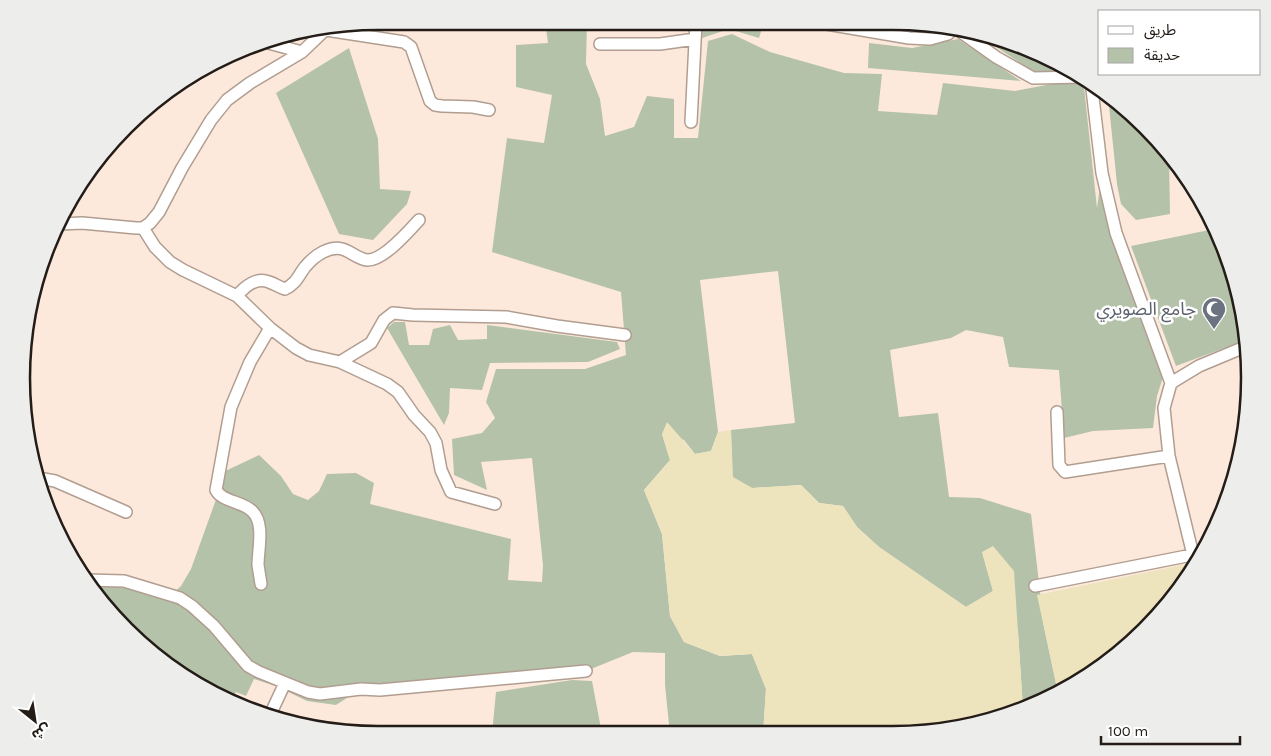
<svg xmlns="http://www.w3.org/2000/svg" width="1271" height="756" viewBox="0 0 1271 756" font-family="Karla,'Noto Sans Arabic',sans-serif">
<rect width="100%" height="100%" fill="#fde9db"/>
<path fill="#b4c2a9" d="M 545,21 L 587,22 L 586,64 L 600,99 L 605,136 L 634,127 L 647,96 L 674,99 L 674,138 L 698,138 L 708,41 L 732,34 L 770,52 L 844,73 L 882,74 L 878,111 L 937,115 L 943,83 L 1015,91 L 1083,78 L 1097,208 L 1102,173 L 1166,368 L 1157,396 L 1153,428 L 1093,431 L 1064,438 L 1059,370 L 1009,367 L 1003,337 L 966,330 L 951,338 L 890,350 L 899,417 L 938,413 L 949,497 L 980,498 L 1031,514 L 1044,626 L 1058,693 L 1023,709 L 1018,631 L 982,552 L 993,591 L 966,607 L 879,547 L 857,527 L 843,506 L 819,503 L 801,485 L 752,488 L 732,477 L 731,430 L 795,423 L 778,271 L 700,280 L 718,432 L 711,451 L 695,454 L 684,440 L 662,434 L 670,460 L 644,490 L 662,534 L 670,616 L 684,642 L 720,656 L 752,654 L 766,689 L 763,734 L 670,734 L 665,685 L 665,653 L 633,652 L 586,671 L 361,689 L 336,705 L 307,701 L 276,686 L 254,679 L 246,696 L 236,692 L 232,700 L 180,674 L 95,595 L 90,586 L 124,581 L 170,596 L 181,586 L 191,569 L 218,494 L 219,474 L 259,455 L 281,476 L 293,494 L 308,500 L 319,491 L 327,474 L 356,473 L 374,483 L 370,504 L 511,539 L 508,580 L 542,582 L 543,565 L 532,458 L 481,462 L 487,490 L 454,475 L 452,439 L 482,433 L 495,418 L 486,402 L 496,369 L 585,369 L 626,355 L 621,292 L 492,252 L 507,138 L 544,143 L 552,95 L 516,87 L 516,45 L 548,43 Z
M 703,22 L 764,22 L 759,38 L 729,29 L 702,38 Z
M 855,22 L 917,22 L 945,28 L 929,33 Z
M 976,34 L 1008,40 L 1049,60 L 1055,72 L 1036,73 Z
M 958,39 L 1021,81 L 868,68 L 869,43 L 912,48 Z
M 349,48 L 378,139 L 380,189 L 411,191 L 407,204 L 373,240 L 339,234 L 276,93 Z
M 1108,96 L 1145,126 L 1169,155 L 1170,214 L 1136,220 L 1121,204 L 1117,184 Z
M 1215,228 C 1233,261 1242,302 1246,340 L 1176,366 L 1131,246 L 1214,229 Z
M 394,322 L 405,322 L 409,345 L 429,345 L 433,329 L 450,325 L 458,340 L 487,339 L 487,325 L 617,342 L 620,349 L 588,362 L 490,363 L 482,390 L 450,388 L 449,413 L 444,425 L 387,328 Z
M 572,680 L 592,681 L 602,734 L 492,734 L 496,692 Z"/>
<path fill="#ede4be" d="M 667,422 L 695,454 L 711,451 L 718,432 L 731,430 L 733,477 L 752,488 L 801,485 L 819,503 L 843,506 L 857,527 L 879,547 L 966,607 L 993,591 L 982,552 L 993,546 L 1014,571 L 1023,709 L 1007,716 L 917,734 L 763,734 L 766,689 L 752,654 L 720,656 L 684,642 L 670,616 L 662,534 L 644,490 L 670,460 L 662,434 Z
M 1197,562 L 1189,576 L 1145,630 L 1072,687 L 1058,693 L 1037,595 Z"/>
<g fill="none" stroke-linecap="round" stroke-linejoin="round">
<g stroke="#b19e91" stroke-width="14">
<path id="minor" d="M 815,22 L 909,38 L 930,39 L 948,34 L 953,29
M 326,30 L 404,42 L 411,47 L 430,101 L 435,105 L 442,106 L 473,107 L 489,110
M 958,30 L 996,57 L 1033,78 L 1083,77
M 261,41 L 302,52
M 600,44 L 660,44 L 695,39
M 1091,81 L 1102,173 L 1116,233 L 1171,383
M 691,122 L 696,22
M 60,224 L 82,223 L 136,228 L 143,228 L 150,223 L 159,212 L 182,168 L 211,120 L 227,100 L 250,83 L 302,52 L 325,30
M 143,228 L 155,247 L 170,262 L 183,270 L 237,296 L 270,328 L 296,348 L 309,355 L 340,362 L 387,384 L 398,392 L 414,415 L 430,432 L 436,443 L 441,470 L 451,492 L 495,504
M 237,296 C 245,286 257,277 269,282 C 275,284 279,287 285,289 C 296,284 298,276 305,267 C 310,261 317,255 323,252 C 346,241 351,258 367,260 C 383,261 409,231 419,220
M 340,362 L 371,343 L 384,320 L 393,313 L 413,315 L 506,317 L 557,326 L 625,335
M 1057,412 L 1059,465 L 1065,472 L 1169,456
M 38,478 L 55,481 L 126,512
M 1193,555 L 1169,456 L 1164,408 L 1171,383 L 1199,366 L 1247,346
M 87,580 L 124,581 L 180,598 L 192,606 L 214,626 L 248,666 L 259,672 L 308,692 L 320,694 L 361,689 L 380,690 L 586,671
M 261,584 C 260,578 259,571 258,565 C 258,549 265,523 252,511 C 242,501 222,502 216,490 L 231,407 L 250,362 L 270,328
M 1035,586 L 1202,553
M 269,717 L 285,683"/>
</g>
<use href="#minor" stroke="#fff" stroke-width="11"/>
</g>
<defs>
<g id="mosque-pin" transform="scale(1.25)"><path d="M0 17L-7.5 6A9.5 9.5 0 1 1 7.5 6Z" fill="#6b7280" stroke="#fff"/><path d="M3.5-4.9A6 6 0 1 0 3.5 4.9A5 5 0 1 1 3.5-4.9Z" fill="#fff"/></g>
</defs>
<g fill-rule="evenodd">
<use href="#mosque-pin" x="1214" y="309"/>
</g>
<g text-anchor="middle" stroke-width="5" stroke-linejoin="round" paint-order="stroke">
<g font-size="18" fill="#5b616d" stroke="#fff" text-anchor="end">
<text x="1196" y="315">جامع الصويري</text>
</g>
</g>
<path d="M0 0H1271V756H0ZM378 30H893A348 348 0 0 1 1241 378V378A348 348 0 0 1 893 726H378A348 348 0 0 1 30 378V378A348 348 0 0 1 378 30Z" fill="#ededec" fill-rule="evenodd"/>
<path fill="none" stroke="#231c17" stroke-width="2.5" d="M378 30H893A348 348 0 0 1 1241 378V378A348 348 0 0 1 893 726H378A348 348 0 0 1 30 378V378A348 348 0 0 1 378 30Z"/>
<rect x="1098" y="10" width="162" height="65" fill="#ffffff" stroke="#a7a4a2"/>
<rect x="1108" y="26" width="25" height="8" fill="#ffffff" stroke="#a7a4a2"/>
<text x="1144" y="35" font-size="15" fill="#231c17">طريق</text>
<rect x="1108" y="48" width="25" height="15" fill="#b4c2a9" stroke="#a7a4a2"/>
<text x="1144" y="60" font-size="15" fill="#231c17">حديقة</text>
<g transform="translate(35 721) rotate(150)" stroke="#ffffff" stroke-width="4" paint-order="stroke">
<path d="M0-4L9 19L0 12L-9 19Z" fill="#231c17"/>
<text y="-8" font-size="14" font-weight="bold" text-anchor="middle" fill="#231c17">ش</text>
</g>
<path d="M1101 736v8h139v-8" fill="none" stroke="#231c17" stroke-width="2.5"/>
<text x="1108" y="736" font-size="15" fill="#231c17" stroke="#ffffff" stroke-width="4" paint-order="stroke">100 m</text>
</svg>
